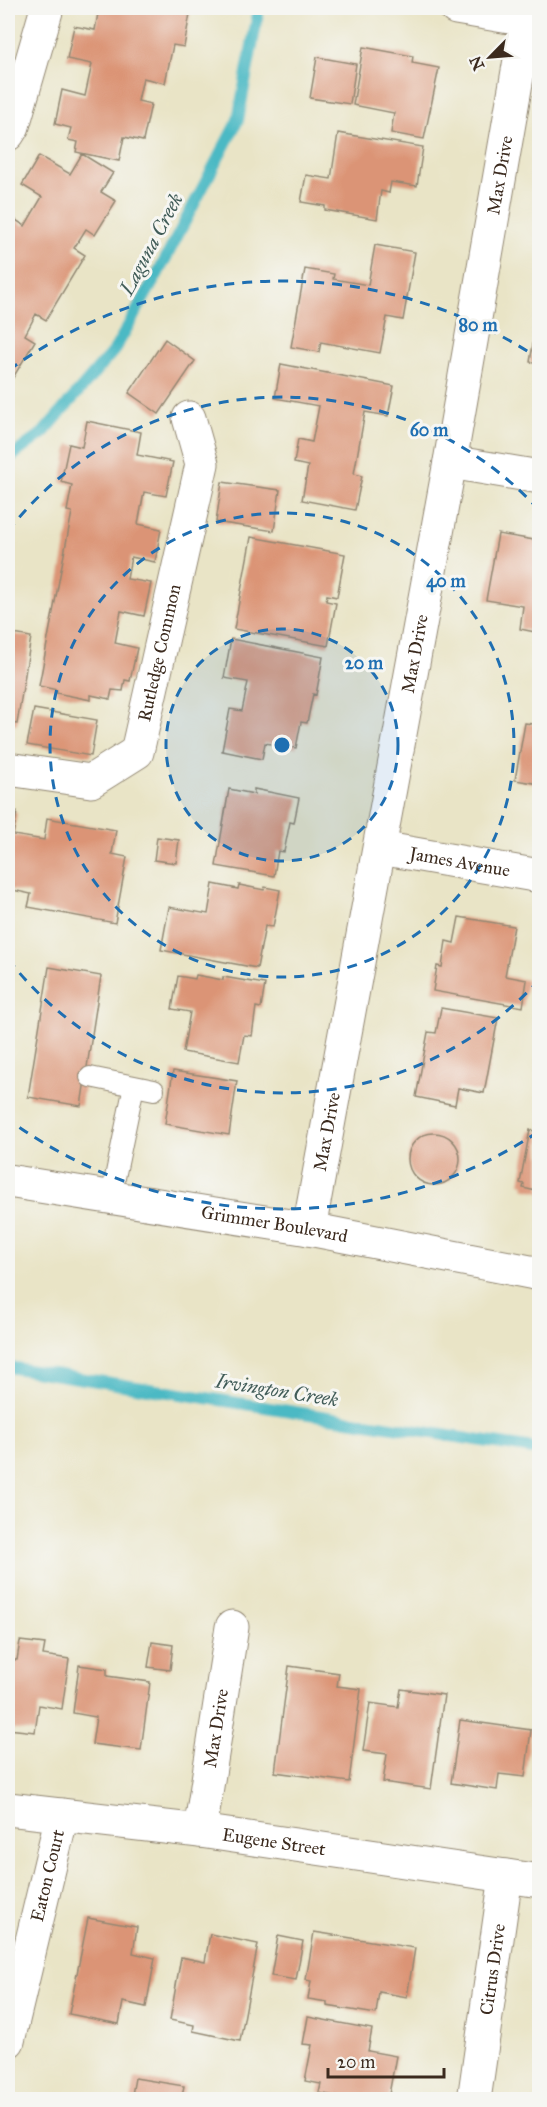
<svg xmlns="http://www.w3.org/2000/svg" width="547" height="2107" viewBox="0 0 547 2107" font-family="'IM FELL Great Primer',serif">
<rect width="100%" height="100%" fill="#f6f6f2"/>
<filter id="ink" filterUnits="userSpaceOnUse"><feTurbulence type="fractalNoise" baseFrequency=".0167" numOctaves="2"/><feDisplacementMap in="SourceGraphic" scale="12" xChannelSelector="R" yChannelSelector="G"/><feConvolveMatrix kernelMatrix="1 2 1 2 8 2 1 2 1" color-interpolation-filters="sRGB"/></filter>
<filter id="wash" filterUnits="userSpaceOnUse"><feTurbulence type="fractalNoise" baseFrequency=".008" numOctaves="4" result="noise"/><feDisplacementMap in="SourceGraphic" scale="24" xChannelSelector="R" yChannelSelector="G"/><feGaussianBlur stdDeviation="1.35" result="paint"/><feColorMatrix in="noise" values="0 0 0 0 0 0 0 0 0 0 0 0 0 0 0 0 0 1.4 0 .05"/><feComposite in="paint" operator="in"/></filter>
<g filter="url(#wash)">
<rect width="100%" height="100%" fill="#e9e4c6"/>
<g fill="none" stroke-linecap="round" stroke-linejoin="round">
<path stroke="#4bb9c4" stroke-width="12" d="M 8,459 L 43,433 L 115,349 L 157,275 L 238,120 L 259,8
M 8,1367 L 540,1450"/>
</g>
<g id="blocks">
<path fill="#db9476" d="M 99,8 L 191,8 L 184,47 L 173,45 L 165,83 L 143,78 L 138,101 L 151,104 L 143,141 L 124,137 L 119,161 L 76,152 L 78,142 L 68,140 L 71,128 L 55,124 L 62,90 L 85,96 L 92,64 L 67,59 L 74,26 L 95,30 Z
M 363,47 L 413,56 L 412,63 L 439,68 L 424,139 L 391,133 L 394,113 L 353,105 Z
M 317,57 L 356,64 L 350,104 L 310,98 Z
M 338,133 L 423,147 L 417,186 L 391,182 L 389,193 L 381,191 L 377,219 L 325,210 L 325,206 L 301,202 L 306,175 L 331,179 Z
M 82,154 L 113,173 L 101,192 L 116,201 L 95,235 L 86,229 L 74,248 L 85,255 L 46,320 L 36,314 L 25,335 L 35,341 L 8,386 L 8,215 L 25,226 L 42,197 L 22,185 L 39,156 L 70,174 Z
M 375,245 L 415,252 L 403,320 L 387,317 L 380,353 L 321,342 L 319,352 L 291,347 L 305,269 L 334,274 L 333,279 L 368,285 Z
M 538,315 L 540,315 L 540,364 L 530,362 Z
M 165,339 L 195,361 L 159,414 L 129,393 Z
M 281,364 L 394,386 L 388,416 L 365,412 L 354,474 L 362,476 L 355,510 L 302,500 L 308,466 L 294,463 L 298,439 L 312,442 L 319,406 L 275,398 Z
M 87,421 L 141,432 L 137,455 L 173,462 L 166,496 L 144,492 L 138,524 L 161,529 L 155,562 L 131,557 L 127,579 L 151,583 L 144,616 L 121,611 L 115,643 L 137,648 L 130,681 L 125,680 L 123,691 L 112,690 L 110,699 L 91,695 L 91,700 L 56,693 L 57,690 L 39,686 L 72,512 L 67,511 L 72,485 L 61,482 L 69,444 L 82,447 Z
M 222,482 L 280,490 L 274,531 L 216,522 Z
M 498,534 L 540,541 L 540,633 L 520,629 L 523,606 L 486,600 Z
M 251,537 L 345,554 L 337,597 L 327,595 L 326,601 L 336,603 L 328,646 L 234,629 Z
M 8,633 L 31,637 L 17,724 L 8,723 Z
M 231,639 L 323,657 L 316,695 L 313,694 L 307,723 L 301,722 L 296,748 L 265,743 L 262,759 L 222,751 L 230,709 L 242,711 L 248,682 L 224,678 Z
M 34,709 L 97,720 L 91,756 L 27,745 Z
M 525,723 L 540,725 L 540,784 L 515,780 Z
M 229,789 L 254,794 L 254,789 L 299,798 L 294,823 L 290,822 L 284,852 L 278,851 L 274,876 L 216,866 Z
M 8,811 L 17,812 L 13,835 L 44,840 L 47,818 L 116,830 L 112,854 L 127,857 L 115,923 L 28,907 L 31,894 L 8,889 Z
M 157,837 L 179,840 L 176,863 L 154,860 Z
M 213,884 L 238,889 L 239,885 L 264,890 L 265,887 L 280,890 L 273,927 L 265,926 L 257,968 L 161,950 L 169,907 L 208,914 Z
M 459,917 L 514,926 L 505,976 L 527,980 L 523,1007 L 433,991 L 437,966 L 442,967 L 446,941 L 454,943 Z
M 49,967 L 101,976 L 81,1106 L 28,1097 Z
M 196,975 L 223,980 L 223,977 L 265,984 L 261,1008 L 256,1007 L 252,1036 L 244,1035 L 239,1062 L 183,1052 L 190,1012 L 172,1009 L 178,976 L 195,979 Z
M 441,1008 L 498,1018 L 484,1093 L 458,1088 L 455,1105 L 416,1097 L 428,1032 L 436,1033 Z
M 173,1071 L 237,1081 L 229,1135 L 165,1124 Z
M 530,1130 L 540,1132 L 540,1192 L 523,1188 L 524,1184 L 520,1183 Z
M408 1159a26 26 0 1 1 52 0a26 26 0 1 1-52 0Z
M 20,1641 L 45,1644 L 43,1655 L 69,1659 L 62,1709 L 39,1705 L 35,1732 L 8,1729 L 8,1659 L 17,1660 Z
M 152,1642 L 173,1645 L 170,1670 L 148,1667 Z
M 79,1665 L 107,1669 L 107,1676 L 150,1682 L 141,1750 L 92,1744 L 96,1717 L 73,1713 Z
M 289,1666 L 339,1673 L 337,1686 L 361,1689 L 349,1782 L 275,1772 Z
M 401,1689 L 444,1695 L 431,1789 L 383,1782 L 387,1754 L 363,1751 L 370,1703 L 398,1707 Z
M 460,1720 L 531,1730 L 525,1777 L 499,1774 L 497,1790 L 451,1783 Z
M 88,1918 L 137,1927 L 133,1953 L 155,1958 L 146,2007 L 123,2002 L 119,2024 L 69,2014 Z
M 314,1932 L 415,1948 L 407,1997 L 379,1992 L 376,2014 L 327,2006 L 327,2002 L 308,1999 L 311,1981 L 306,1980 Z
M 210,1934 L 258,1944 L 240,2041 L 193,2031 L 194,2025 L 170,2020 L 181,1957 L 205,1962 Z
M 278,1936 L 303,1941 L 296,1980 L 271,1976 Z
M 308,2017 L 372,2029 L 368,2051 L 396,2056 L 388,2100 L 354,2100 L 319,2093 L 321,2084 L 305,2081 L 312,2045 L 303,2044 Z
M 135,2078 L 184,2086 L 181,2100 L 131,2100 Z"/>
</g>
</g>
<g filter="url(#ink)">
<use href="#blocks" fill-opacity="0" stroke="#928772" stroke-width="1.5"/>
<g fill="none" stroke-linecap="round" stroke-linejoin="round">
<g stroke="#928772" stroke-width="22">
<path id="lane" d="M 90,1077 L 154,1090
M 111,1197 L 134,1086"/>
</g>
<g stroke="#928772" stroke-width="35">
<g id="street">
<path d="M 456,8 L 540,22"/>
<path d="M 8,134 L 13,126 L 47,8"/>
<path d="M 450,462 L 540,477"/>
<path id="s1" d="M 8,769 L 91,781 L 137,752 L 202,464 L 189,418"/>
<path id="s2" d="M 380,848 L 540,876"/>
<path id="s3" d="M 309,1229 L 450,462 L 529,8"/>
<path id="s4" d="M 8,1809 L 200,1831 L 540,1881"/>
<path id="s5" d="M 200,1831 L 232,1627"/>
<path id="s6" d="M 8,2041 L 62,1815"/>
<path id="s7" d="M 474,2100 L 506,1876"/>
</g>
</g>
<g stroke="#928772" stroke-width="35">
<g id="secondary">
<path id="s8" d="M 8,1181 L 309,1229 L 540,1274"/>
</g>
</g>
<use href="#lane" stroke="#fff" stroke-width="20"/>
<use href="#street" stroke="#fff" stroke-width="33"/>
<use href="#secondary" stroke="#fff" stroke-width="33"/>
</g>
</g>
<circle cx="282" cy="745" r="116" fill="#1f6fb2" fill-opacity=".12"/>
<g fill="none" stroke="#1f6fb2" stroke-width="3" stroke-dasharray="10 8">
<circle cx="282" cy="745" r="116"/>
<circle cx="282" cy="745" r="232"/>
<path d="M539 980A348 348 0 0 1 8 959M8 531A348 348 0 0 1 539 510"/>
<path d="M538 1132A464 464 0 0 1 9 1120M9 370A464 464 0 0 1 538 358"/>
</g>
<g text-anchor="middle" stroke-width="6" stroke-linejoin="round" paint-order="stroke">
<g font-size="18" fill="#3b2a1e" stroke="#f6f6f2">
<text dy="6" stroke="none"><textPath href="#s3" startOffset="1071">Max Drive</textPath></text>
<text dy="6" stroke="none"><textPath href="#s1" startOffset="240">Rutledge Common</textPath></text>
<text dy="6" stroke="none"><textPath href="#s3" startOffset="585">Max Drive</textPath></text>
<text dy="6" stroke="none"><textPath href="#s2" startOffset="81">James Avenue</textPath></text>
<text dy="6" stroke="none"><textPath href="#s3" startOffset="99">Max Drive</textPath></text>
<text dy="6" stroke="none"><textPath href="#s8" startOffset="270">Grimmer Boulevard</textPath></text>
<text dy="6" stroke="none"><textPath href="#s5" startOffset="104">Max Drive</textPath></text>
<text dy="6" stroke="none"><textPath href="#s4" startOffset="268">Eugene Street</textPath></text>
<text dy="6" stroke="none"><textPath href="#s6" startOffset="170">Eaton Court</textPath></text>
<text dy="6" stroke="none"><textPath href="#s7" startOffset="132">Citrus Drive</textPath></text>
</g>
<g font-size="20" font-style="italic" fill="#415c58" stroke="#f6f6f2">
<text transform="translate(151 244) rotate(-62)" y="7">Laguna Creek</text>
<text transform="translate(277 1390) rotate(9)" y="7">Irvington Creek</text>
</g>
</g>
<circle cx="282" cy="745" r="9" fill="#1f6fb2" stroke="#f6f6f2" stroke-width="3"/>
<g font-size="18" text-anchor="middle" font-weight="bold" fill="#1f6fb2" stroke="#f6f6f2" stroke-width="6" stroke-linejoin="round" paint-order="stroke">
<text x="478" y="331">80 m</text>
<text x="429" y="436">60 m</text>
<text x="446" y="587">40 m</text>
<text x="364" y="669">20 m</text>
</g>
<rect width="547" height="2107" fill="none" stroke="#f6f6f2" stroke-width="30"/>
<g transform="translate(490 57) rotate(245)" stroke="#f6f6f2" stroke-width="4.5" paint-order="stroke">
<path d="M0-4.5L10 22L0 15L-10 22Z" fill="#3b2a1e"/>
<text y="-9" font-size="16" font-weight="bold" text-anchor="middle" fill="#3b2a1e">N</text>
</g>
<path d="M328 2068v9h116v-9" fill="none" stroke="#3b2a1e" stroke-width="3"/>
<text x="337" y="2068" font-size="18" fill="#3b2a1e" stroke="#f6f6f2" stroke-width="4.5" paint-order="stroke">20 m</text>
</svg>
